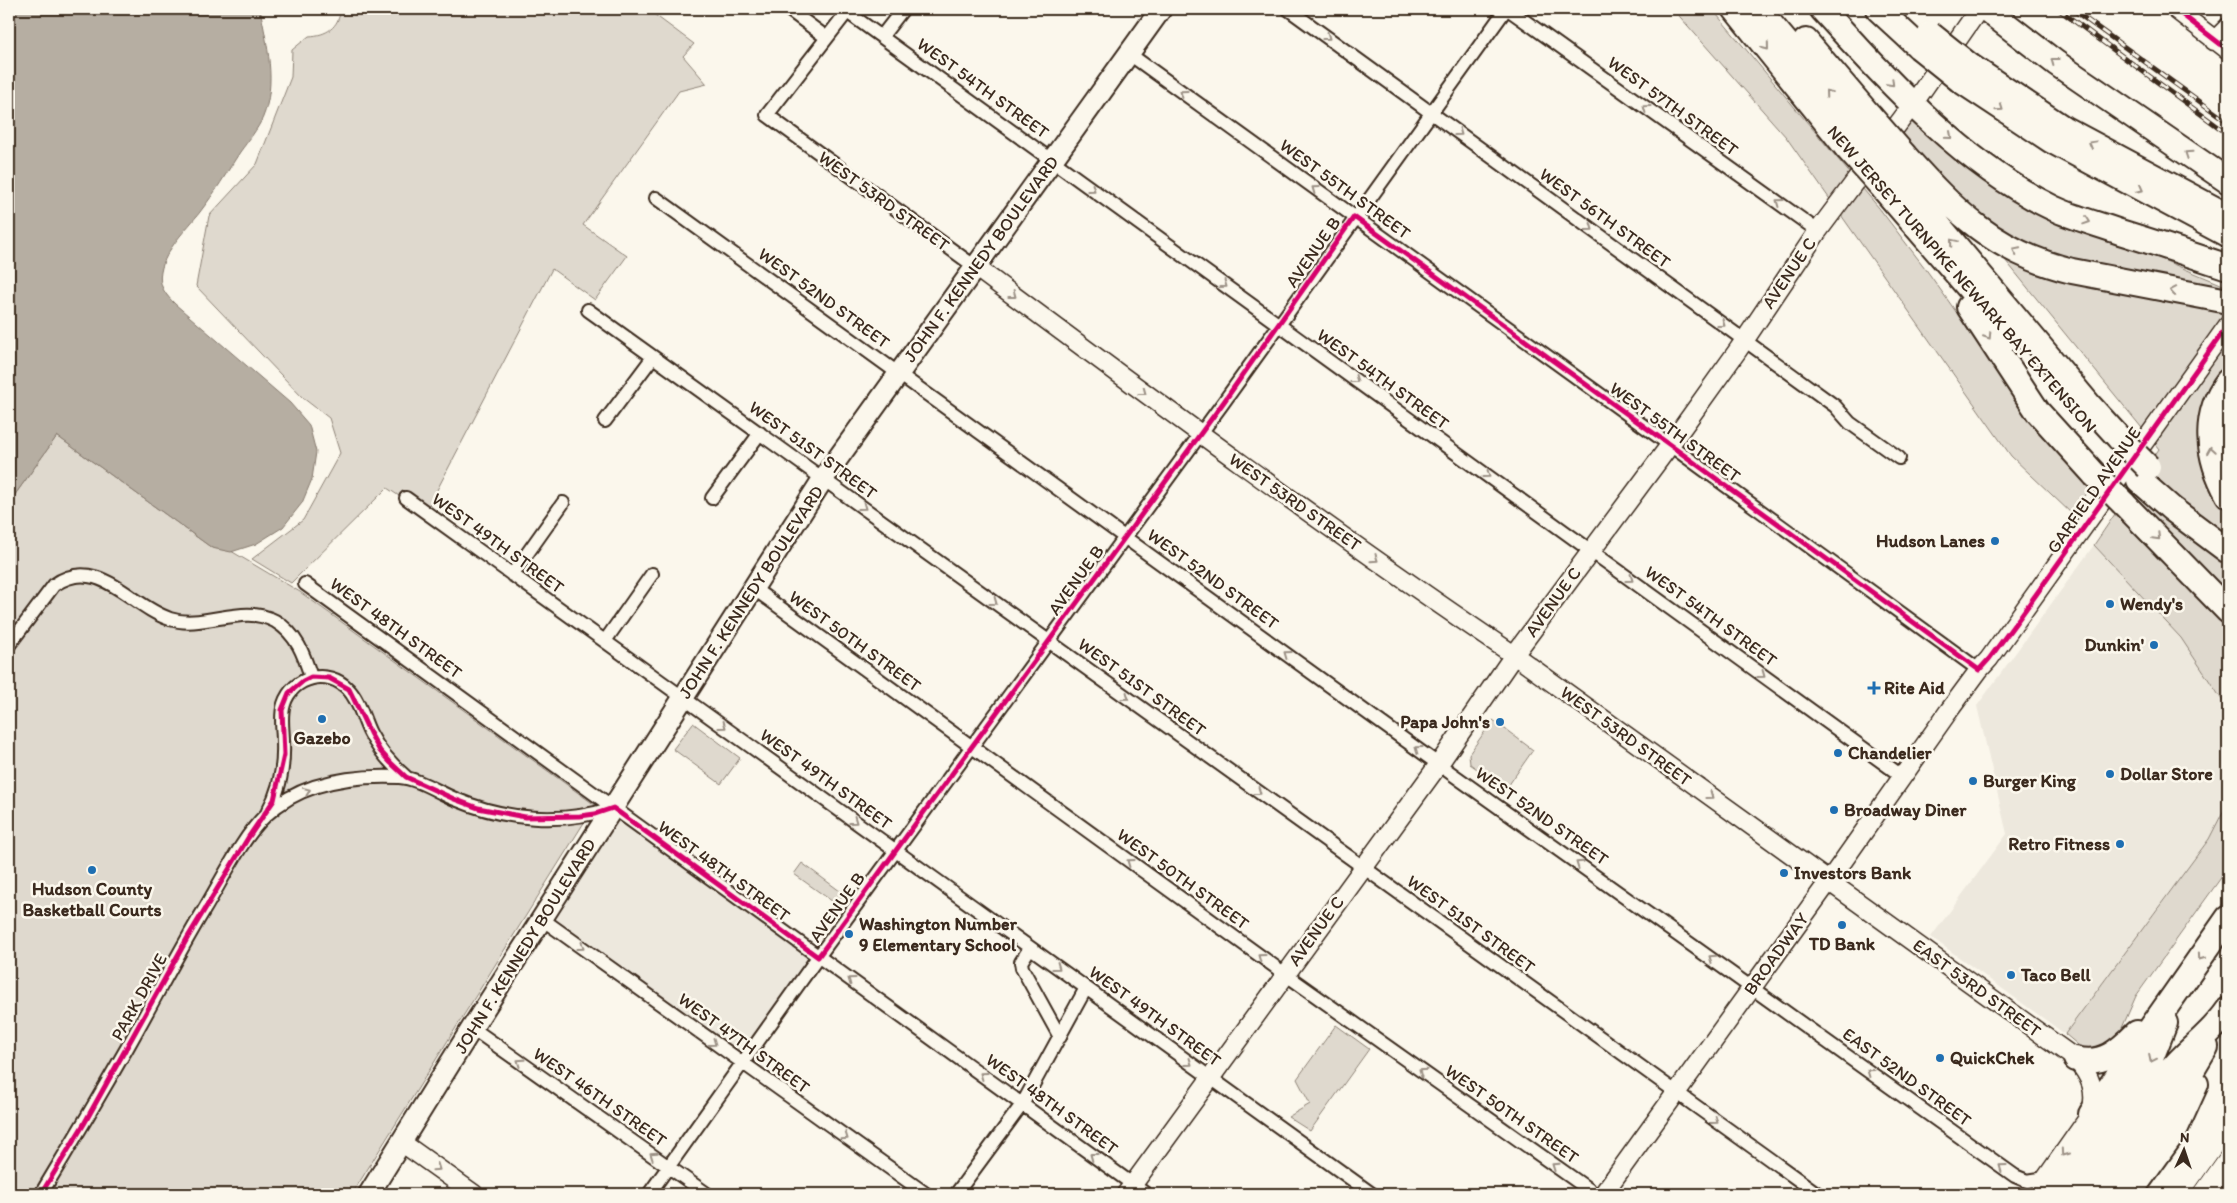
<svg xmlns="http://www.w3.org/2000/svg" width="2237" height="1203" viewBox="0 0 2237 1203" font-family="Itim,sans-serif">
<rect width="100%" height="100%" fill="#fbf7ec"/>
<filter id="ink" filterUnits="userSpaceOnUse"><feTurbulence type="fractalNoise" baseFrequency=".02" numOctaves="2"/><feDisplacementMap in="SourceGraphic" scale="10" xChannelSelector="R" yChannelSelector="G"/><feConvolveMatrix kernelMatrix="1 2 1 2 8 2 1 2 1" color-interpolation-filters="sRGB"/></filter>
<g filter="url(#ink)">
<path fill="#ede8dd" d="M 2094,545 L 2181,638 L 2228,708 L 2228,802 L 2209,839 L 2065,1034 L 1931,937 L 2007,834 L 1977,706 Z
M 613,808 L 818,957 L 742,1063 L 542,919 Z"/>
<path fill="#dfd9ce" stroke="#8d8276" d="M 341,9 L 647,9 L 694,44 L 683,56 L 707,84 L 679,91 L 583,225 L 627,256 L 595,300 L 552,269 L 425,513 L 387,488 L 291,583 L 252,559 L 303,520 L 340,453 L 329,418 L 303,398 L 196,286 L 209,216 L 257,164 L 291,77 L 292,50 L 309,36 C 327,35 338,28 341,9 Z
M 1673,9 L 1712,9 L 1879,208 L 1925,268 L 2042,433 L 2093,485 L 2072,514 L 2011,456 L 1786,137 Z
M 1916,118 L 2046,211 L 2228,287 L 2228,709 L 2181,638 L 2094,545 L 2159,449 L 1900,131 Z
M 57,436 L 212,548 L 231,551 L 300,592 L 595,805 L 352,1194 L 9,1194 L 9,503 Z
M 1493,720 L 1533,750 L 1506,789 L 1470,764 L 1469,754 Z
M 693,723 L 740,758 L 721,784 L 673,749 Z
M 2228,802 L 2228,868 L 2136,996 L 2118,1037 L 2110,1047 L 2084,1050 L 2065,1034 L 2209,839 Z
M 802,863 L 844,894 L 836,904 L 794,874 Z
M 1336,1025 L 1369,1049 L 1310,1131 L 1288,1117 L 1310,1104 L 1297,1079 Z"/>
<path fill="#b6aea2" stroke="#85796d" d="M 9,9 L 260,9 C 267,44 277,83 263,117 C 258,129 248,141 240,152 C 227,172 215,193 200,212 C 187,229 165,249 161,272 C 158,286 166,295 175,304 L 290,403 L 309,425 L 316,452 L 312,479 L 302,503 L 283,527 L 256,544 L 231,552 L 212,548 L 57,436 L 9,503 Z"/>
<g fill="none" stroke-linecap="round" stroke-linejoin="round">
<g stroke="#3b2a1e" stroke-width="16">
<path id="street" d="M 788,9 L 827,38
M 843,9 L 1903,777
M 1288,9 L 1835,406 L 1850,423 L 1899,458
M 1508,9 L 1818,231
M 847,12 L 767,115 L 974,266
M 882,36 L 903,9
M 1128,53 L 1670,445 L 1979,670
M 656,198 L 1420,751 L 2015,1176 L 2027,1181 L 2046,1178
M 588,310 L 1818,1194
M 605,421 L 653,357
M 406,498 L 1372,1194
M 712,498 L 760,433
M 512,575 L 563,503
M 305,584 L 1146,1194
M 753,588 L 1285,974 L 1595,1194
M 605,641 L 652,574
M 9,645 L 54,585 C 98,554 130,606 170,619 C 203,630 243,603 275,621 C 297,634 304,655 311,677
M 268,811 C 280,790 284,766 283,742 C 283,729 280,716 284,704 C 293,676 328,668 348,689 C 359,700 363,719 370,733 C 379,751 391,764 406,777
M 542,919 L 926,1194
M 1030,948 L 1021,962 L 1022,968 L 1060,1037
M 472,1028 L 707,1194
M 41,1194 C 70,1146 99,1097 127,1048 C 153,1002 177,955 204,910 C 221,882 243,836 266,815 C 301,782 353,775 399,777 C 417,778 438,792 455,799 C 505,820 561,825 613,808
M 649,1194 L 818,957 L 1223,403 L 1506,9
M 956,1194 L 1023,1103 L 1086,988"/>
</g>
<g stroke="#3b2a1e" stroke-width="21">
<path id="secondary" d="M 2175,9 L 2228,50
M 2214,41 L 2228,27
M 974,266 C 1152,399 1330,531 1514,655 L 2076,1059 C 2091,1077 2097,1091 2091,1114 L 2046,1178 L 2040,1194
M 401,1142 L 474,1194
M 1126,1194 L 1439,764 L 1514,655 L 1670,445 L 1738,350 L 1818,231 L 1913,104 L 1979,9
M 1603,1194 L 1829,881 L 1948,712 L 1979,670 L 1989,659 L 2228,325"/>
</g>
<g stroke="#3b2a1e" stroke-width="24">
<path id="primary" d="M 369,1194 L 472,1028 L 823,479 L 1161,9"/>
</g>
<g stroke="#3b2a1e" stroke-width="28">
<path id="highway" d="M 1735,9 L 1847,148
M 1758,9 L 1860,130
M 1822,9 C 1889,82 1962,164 2053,208 C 2074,218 2098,224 2120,232 C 2156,243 2192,255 2228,267
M 1878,9 L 1919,47
M 1986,9 L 2056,63 L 2228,181
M 1806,41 L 1870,116
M 1970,66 L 2063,128 L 2228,216
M 1960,80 L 2052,141 L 2228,235
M 1905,156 C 1955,212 1996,253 2072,271 L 2228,301
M 1894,172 L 2089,405 L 2120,439
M 1883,188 L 2012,338
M 1969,307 L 2038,412 L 2095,475
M 2228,381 C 2201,417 2208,459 2228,495
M 2139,480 L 2172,509 L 2228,551
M 2123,503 L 2228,611
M 2076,1059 C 2103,1066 2119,1051 2137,1033
M 2091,1114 L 2228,918
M 2059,1194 L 2148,1066 L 2165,1023
M 2079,1194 C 2113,1156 2137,1111 2170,1071 C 2188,1049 2212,1034 2228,1010
M 2105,1194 L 2184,1084 L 2206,1047
M 2129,1194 L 2175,1130 L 2196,1084"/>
</g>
<use href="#street" stroke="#fbf7ec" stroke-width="12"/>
<use href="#secondary" stroke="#fbf7ec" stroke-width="18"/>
<use href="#primary" stroke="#fbf7ec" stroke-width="20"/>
<use href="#highway" stroke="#fbf7ec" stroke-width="24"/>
<path stroke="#3b2a1e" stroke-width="1" d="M 2191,1194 L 2228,1142"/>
<g stroke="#3b2a1e" stroke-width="5">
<path id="rail" d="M 2058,9 L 2228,134
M 2072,9 L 2228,122"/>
</g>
<use href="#rail" stroke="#fbf7ec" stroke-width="3" stroke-dasharray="9" stroke-linecap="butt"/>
<g stroke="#3b2a1e" stroke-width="28" stroke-linecap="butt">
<path id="highway-bridge" d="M 1930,34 L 1970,66
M 1919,47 L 1960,80
M 1870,116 L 1905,156
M 1860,130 L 1894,172
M 1847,148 L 1883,188
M 2120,439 L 2148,467
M 2095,475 L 2123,503"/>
</g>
<use href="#highway-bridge" stroke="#fbf7ec" stroke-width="24"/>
<g stroke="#fbf7ec" stroke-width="8">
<path id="cycleway" d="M 2175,9 L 2228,50
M 41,1194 L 84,1124 L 188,937 L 248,838 L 274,800 L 284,755 L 282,710 L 289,693 L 303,681 L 311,677 L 329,678 L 349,689 L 370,733 L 380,751 L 391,763 L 406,777 L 454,799 L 478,808 L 525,817 L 580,816 L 595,814 L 613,808 L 818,957 L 1223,403 L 1354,217 L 1670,445 L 1979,670 L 1989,659 L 2020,617 L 2228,325"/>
</g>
<use href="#cycleway" stroke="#d6006c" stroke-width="5"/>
</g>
<defs><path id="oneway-chevron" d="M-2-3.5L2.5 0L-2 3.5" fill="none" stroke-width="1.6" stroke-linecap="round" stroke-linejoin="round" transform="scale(1.25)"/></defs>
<g stroke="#9b9085">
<use href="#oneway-chevron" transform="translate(1327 37) rotate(36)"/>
<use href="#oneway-chevron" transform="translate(1766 47) rotate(51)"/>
<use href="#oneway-chevron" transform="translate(2054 61) rotate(-143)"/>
<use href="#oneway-chevron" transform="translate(1891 83) rotate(45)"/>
<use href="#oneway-chevron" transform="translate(1183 93) rotate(-144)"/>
<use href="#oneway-chevron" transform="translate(1828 93) rotate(-130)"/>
<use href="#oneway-chevron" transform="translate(1646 108) rotate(-144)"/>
<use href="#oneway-chevron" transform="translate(2000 108) rotate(35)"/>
<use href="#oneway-chevron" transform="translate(1459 133) rotate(36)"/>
<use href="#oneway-chevron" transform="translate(1949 136) rotate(41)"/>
<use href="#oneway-chevron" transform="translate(2092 144) rotate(-151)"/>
<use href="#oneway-chevron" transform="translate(2188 154) rotate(-146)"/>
<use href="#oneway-chevron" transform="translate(1092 189) rotate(36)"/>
<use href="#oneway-chevron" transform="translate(1315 189) rotate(-144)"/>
<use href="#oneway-chevron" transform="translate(2140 189) rotate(28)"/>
<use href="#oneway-chevron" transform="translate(1779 202) rotate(-144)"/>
<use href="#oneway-chevron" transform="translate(2087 221) rotate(19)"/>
<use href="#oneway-chevron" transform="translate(1590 228) rotate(36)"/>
<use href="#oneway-chevron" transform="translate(1953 242) rotate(-130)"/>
<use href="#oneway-chevron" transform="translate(2016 251) rotate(-154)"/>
<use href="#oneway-chevron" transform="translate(1224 285) rotate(36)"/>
<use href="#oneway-chevron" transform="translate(2173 291) rotate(-169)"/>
<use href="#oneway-chevron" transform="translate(1013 295) rotate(37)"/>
<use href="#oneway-chevron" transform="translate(1722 324) rotate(36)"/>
<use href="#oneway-chevron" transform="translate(1988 336) rotate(57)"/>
<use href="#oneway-chevron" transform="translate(1355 380) rotate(36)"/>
<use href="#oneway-chevron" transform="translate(1143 392) rotate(37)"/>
<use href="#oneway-chevron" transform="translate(2211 450) rotate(-99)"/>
<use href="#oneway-chevron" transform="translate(1487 475) rotate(36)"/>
<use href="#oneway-chevron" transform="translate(863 507) rotate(36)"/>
<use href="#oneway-chevron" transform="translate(2157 537) rotate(45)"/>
<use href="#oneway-chevron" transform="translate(1375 559) rotate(35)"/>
<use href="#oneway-chevron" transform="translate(1630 579) rotate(36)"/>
<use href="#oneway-chevron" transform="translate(994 602) rotate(36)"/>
<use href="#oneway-chevron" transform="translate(1287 654) rotate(-144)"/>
<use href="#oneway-chevron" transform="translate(1762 675) rotate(36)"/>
<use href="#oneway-chevron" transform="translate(1126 697) rotate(36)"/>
<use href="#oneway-chevron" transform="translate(723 726) rotate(36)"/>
<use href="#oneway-chevron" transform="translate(1418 749) rotate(-144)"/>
<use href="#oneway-chevron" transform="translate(307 791) rotate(-22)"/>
<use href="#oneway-chevron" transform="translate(1258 792) rotate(36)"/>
<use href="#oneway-chevron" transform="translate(1710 796) rotate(36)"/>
<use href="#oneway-chevron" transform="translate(854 821) rotate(36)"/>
<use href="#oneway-chevron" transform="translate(1130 862) rotate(-144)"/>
<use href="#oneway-chevron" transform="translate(1579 864) rotate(-145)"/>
<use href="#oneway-chevron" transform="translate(581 947) rotate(36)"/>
<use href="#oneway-chevron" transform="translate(1261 957) rotate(-144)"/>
<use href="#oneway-chevron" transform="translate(2201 957) rotate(125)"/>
<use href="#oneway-chevron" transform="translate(1712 958) rotate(-145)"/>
<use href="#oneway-chevron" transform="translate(1057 967) rotate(36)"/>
<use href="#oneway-chevron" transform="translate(851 980) rotate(-144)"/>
<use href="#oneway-chevron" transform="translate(713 1043) rotate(36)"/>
<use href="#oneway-chevron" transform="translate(2152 1059) rotate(116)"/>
<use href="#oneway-chevron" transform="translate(520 1062) rotate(-145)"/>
<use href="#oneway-chevron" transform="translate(1189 1063) rotate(36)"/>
<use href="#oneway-chevron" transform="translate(1422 1072) rotate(-145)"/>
<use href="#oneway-chevron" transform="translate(1870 1072) rotate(-144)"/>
<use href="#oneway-chevron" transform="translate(983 1075) rotate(-144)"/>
<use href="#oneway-chevron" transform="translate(1715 1121) rotate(36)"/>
<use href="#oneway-chevron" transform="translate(845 1137) rotate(35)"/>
<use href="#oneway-chevron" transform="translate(2064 1153) rotate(125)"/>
<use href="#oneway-chevron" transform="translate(653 1155) rotate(-145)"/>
<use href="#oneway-chevron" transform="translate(1093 1156) rotate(-143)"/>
<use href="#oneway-chevron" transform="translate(1555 1166) rotate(-145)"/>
<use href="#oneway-chevron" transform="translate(2002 1167) rotate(-144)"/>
<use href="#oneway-chevron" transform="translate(437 1168) rotate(35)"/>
</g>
</g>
<g fill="#1f6fb2" stroke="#fbf7ec" stroke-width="2">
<circle cx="1995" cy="541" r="5"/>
<circle cx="2110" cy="604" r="5"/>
<circle cx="2154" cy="645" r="5"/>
<path d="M1871.5 680.5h5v5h5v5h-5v5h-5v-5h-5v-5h5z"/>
<circle cx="322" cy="719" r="5"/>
<circle cx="1500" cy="722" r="5"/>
<circle cx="1838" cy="753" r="5"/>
<circle cx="2110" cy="774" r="5"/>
<circle cx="1973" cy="781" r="5"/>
<circle cx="1834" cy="810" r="5"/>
<circle cx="2120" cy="844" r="5"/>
<circle cx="92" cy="870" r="5"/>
<circle cx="1784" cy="873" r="5"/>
<circle cx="1842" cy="925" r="5"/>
<circle cx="849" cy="934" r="5"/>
<circle cx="2011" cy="975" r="5"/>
<circle cx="1940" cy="1058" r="5"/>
</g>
<g text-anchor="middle" stroke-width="5" stroke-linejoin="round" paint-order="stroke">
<g font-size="18" fill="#3b2a1e" stroke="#fbf7ec">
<text transform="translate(983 88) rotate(36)" y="6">WEST 54TH STREET</text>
<text transform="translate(1673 106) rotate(36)" y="6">WEST 57TH STREET</text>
<text transform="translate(1345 189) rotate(36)" y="6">WEST 55TH STREET</text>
<text transform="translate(884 201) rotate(36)" y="6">WEST 53RD STREET</text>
<text transform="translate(1605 218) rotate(36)" y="6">WEST 56TH STREET</text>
<text transform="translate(1313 252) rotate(-55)" y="6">AVENUE B</text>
<text transform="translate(981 259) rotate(-54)" y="6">JOHN F. KENNEDY BOULEVARD</text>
<text transform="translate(1789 273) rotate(-56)" y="6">AVENUE C</text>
<text transform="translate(1962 279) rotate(49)" y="6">NEW JERSEY TURNPIKE NEWARK BAY EXTENSION</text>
<text transform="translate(824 298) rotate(36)" y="6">WEST 52ND STREET</text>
<text transform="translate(1383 379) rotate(36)" y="6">WEST 54TH STREET</text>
<text transform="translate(1675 432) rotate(36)" y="6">WEST 55TH STREET</text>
<text transform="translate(813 450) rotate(36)" y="6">WEST 51ST STREET</text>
<text transform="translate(2094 490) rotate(-55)" y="6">GARFIELD AVENUE</text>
<text transform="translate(1295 502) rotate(35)" y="6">WEST 53RD STREET</text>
<text transform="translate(498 543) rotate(36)" y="6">WEST 49TH STREET</text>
<text transform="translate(1213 579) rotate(36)" y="6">WEST 52ND STREET</text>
<text transform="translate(1076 580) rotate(-54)" y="6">AVENUE B</text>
<text transform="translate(751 592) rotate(-57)" y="6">JOHN F. KENNEDY BOULEVARD</text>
<text transform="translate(1553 602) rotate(-54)" y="6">AVENUE C</text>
<text transform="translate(1711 616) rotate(36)" y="6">WEST 54TH STREET</text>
<text transform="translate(396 628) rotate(36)" y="6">WEST 48TH STREET</text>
<text transform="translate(855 641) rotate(36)" y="6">WEST 50TH STREET</text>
<text transform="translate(1142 687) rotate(36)" y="6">WEST 51ST STREET</text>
<text transform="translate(1626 736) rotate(36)" y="6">WEST 53RD STREET</text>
<text transform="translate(826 779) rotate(36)" y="6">WEST 49TH STREET</text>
<text transform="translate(1542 816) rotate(35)" y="6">WEST 52ND STREET</text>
<text transform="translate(724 871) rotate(36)" y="6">WEST 48TH STREET</text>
<text transform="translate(1183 879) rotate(36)" y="6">WEST 50TH STREET</text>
<text transform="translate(837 907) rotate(-54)" y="6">AVENUE B</text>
<text transform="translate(1471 924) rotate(36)" y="6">WEST 51ST STREET</text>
<text transform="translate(1316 931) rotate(-54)" y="6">AVENUE C</text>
<text transform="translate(525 946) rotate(-58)" y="6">JOHN F. KENNEDY BOULEVARD</text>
<text transform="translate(1776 954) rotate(-54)" y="6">BROADWAY</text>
<text transform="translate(1977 988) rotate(36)" y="6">EAST 53RD STREET</text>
<text transform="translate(139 997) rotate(-61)" y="6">PARK DRIVE</text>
<text transform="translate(1155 1016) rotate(36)" y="6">WEST 49TH STREET</text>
<text transform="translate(744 1043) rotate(36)" y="6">WEST 47TH STREET</text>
<text transform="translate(1907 1077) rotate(36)" y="6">EAST 52ND STREET</text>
<text transform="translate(600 1097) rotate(35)" y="6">WEST 46TH STREET</text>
<text transform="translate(1052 1104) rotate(36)" y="6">WEST 48TH STREET</text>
<text transform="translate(1512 1114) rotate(35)" y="6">WEST 50TH STREET</text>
</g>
<g font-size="18" font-weight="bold" fill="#3b2a1e" stroke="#fbf7ec" text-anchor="start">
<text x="1985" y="547" text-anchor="end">Hudson Lanes</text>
<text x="2120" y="610">Wendy's</text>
<text x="2144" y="651" text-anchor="end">Dunkin'</text>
<text x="1884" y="694">Rite Aid</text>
<text x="1490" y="728" text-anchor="end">Papa John's</text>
<text x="322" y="744" text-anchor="middle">Gazebo</text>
<text x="1848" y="759">Chandelier</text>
<text x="2120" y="780">Dollar Store</text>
<text x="1983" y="787">Burger King</text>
<text x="1844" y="816">Broadway Diner</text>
<text x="2110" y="850" text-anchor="end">Retro Fitness</text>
<text x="1794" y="879">Investors Bank</text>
<text x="92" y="895" text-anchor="middle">Hudson County<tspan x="92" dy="21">Basketball Courts</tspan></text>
<text x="859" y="930">Washington Number<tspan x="859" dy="21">9 Elementary School</tspan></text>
<text x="1842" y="950" text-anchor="middle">TD Bank</text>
<text x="2021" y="981">Taco Bell</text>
<text x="1950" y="1064">QuickChek</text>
</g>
</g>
<rect width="2237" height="1203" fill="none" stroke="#fbf7ec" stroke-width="30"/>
<rect x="15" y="15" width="2207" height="1173" fill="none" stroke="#3b2a1e" stroke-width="2" filter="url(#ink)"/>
<g transform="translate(2184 1150) rotate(3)" stroke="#fbf7ec" stroke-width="4" paint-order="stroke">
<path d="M0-4L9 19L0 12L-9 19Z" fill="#3b2a1e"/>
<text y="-8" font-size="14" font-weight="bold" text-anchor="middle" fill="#3b2a1e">N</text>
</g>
</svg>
